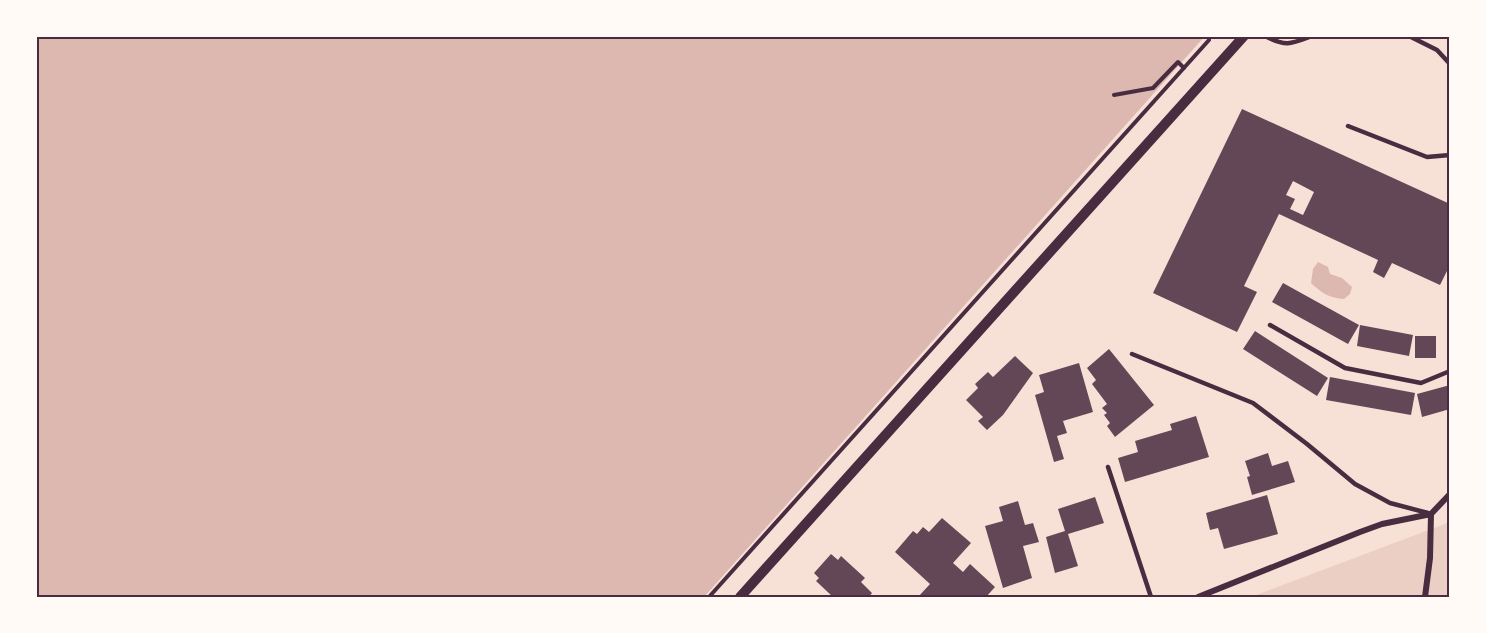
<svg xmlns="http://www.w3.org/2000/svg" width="1486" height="633" viewBox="0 0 1486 633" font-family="Signika,sans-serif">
<rect width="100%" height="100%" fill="#f7e1d7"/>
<path fill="#ebcfc5" d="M 1450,522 L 1450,597 L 1251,597 Z"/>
<path fill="#dcb8b0" d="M 36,36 L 1205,36 L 704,597 L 36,597 Z
M 1318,262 L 1328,267 L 1330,274 L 1342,278 L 1352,287 L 1350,294 L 1344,299 C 1330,298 1321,293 1311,283 L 1313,269 Z"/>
<path fill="#644757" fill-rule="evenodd" d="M 1242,109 L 1450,204 L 1450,265 L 1440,285 L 1392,263 L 1384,278 L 1373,272 L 1378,260 L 1279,214 L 1244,286 L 1257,292 L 1237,332 L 1153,293 ZM 1293,181 L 1314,192 L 1303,215 L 1290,209 L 1295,199 L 1286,195 Z
M 1283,283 L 1359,325 L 1348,344 L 1272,302 Z
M 1360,325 L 1413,335 L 1409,356 L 1357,346 Z
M 1255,331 L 1328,378 L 1317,396 L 1243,349 Z
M 1415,336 L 1436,336 L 1436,358 L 1415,358 Z
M 1109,349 L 1154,405 L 1115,437 L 1107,426 L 1110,423 L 1104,415 L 1107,413 L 1102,408 L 1107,404 L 1092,384 L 1096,380 L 1087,368 Z
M 1015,356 L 1033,373 L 1003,415 L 987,430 L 978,421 L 983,417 L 966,400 L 978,388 L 975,384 L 988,372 L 993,377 Z
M 1079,363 L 1093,412 L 1063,421 L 1067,433 L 1057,436 L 1064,459 L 1054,462 L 1035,395 L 1044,392 L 1039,375 Z
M 1330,377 L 1415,393 L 1411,415 L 1326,400 Z
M 1450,385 L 1450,409 L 1422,417 L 1417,394 Z
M 1196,416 L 1209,457 L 1125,482 L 1118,458 L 1138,452 L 1135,441 L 1172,430 L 1170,424 Z
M 1268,453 L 1272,466 L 1288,461 L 1295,482 L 1252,495 L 1247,477 L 1250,476 L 1245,461 Z
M 1267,495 L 1278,534 L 1224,549 L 1218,528 L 1210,530 L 1206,513 Z
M 1095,497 L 1104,523 L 1068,534 L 1078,566 L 1055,573 L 1046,537 L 1065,531 L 1058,509 Z
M 1018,501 L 1025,525 L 1033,523 L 1039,542 L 1023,546 L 1032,578 L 1003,588 L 985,526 L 1003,521 L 999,507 Z
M 942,518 L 971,543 L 953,563 L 963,572 L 970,564 L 995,587 L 986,597 L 919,596 L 930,584 L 895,552 L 913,531 L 917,534 L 923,527 L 929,532 Z
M 831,554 L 838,560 L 841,556 L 865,578 L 861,582 L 872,593 L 869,597 L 833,597 L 816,581 L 819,578 L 814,573 Z"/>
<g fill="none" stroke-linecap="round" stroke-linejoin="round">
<path stroke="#4a2c40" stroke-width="4" d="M 1114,95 L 1153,88 L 1178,62 L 1184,68
M 709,597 L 1209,40"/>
<path stroke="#4a2c40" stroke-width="4.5" d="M 1265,36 C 1286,47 1291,44 1312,36
M 1409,36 L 1437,50 L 1450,64
M 1348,126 L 1427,157 L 1450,155
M 1270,325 L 1345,368 L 1421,383 L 1450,371
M 1132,354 L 1253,403 L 1307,444 L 1355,484 L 1390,503 L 1428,513
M 1108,467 L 1151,597"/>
<path stroke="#4a2c40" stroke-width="6" d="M 1198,597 L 1360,532 L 1382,524 L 1431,514 L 1450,494
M 1425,597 L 1430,558 L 1431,514"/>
<path stroke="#4a2c40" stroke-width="10" d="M 740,597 L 1244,36"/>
</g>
<rect width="1486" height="633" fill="none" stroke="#fffaf5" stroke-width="75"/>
<rect x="38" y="38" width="1410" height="558" fill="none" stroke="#4a2c40" stroke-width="2"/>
</svg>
